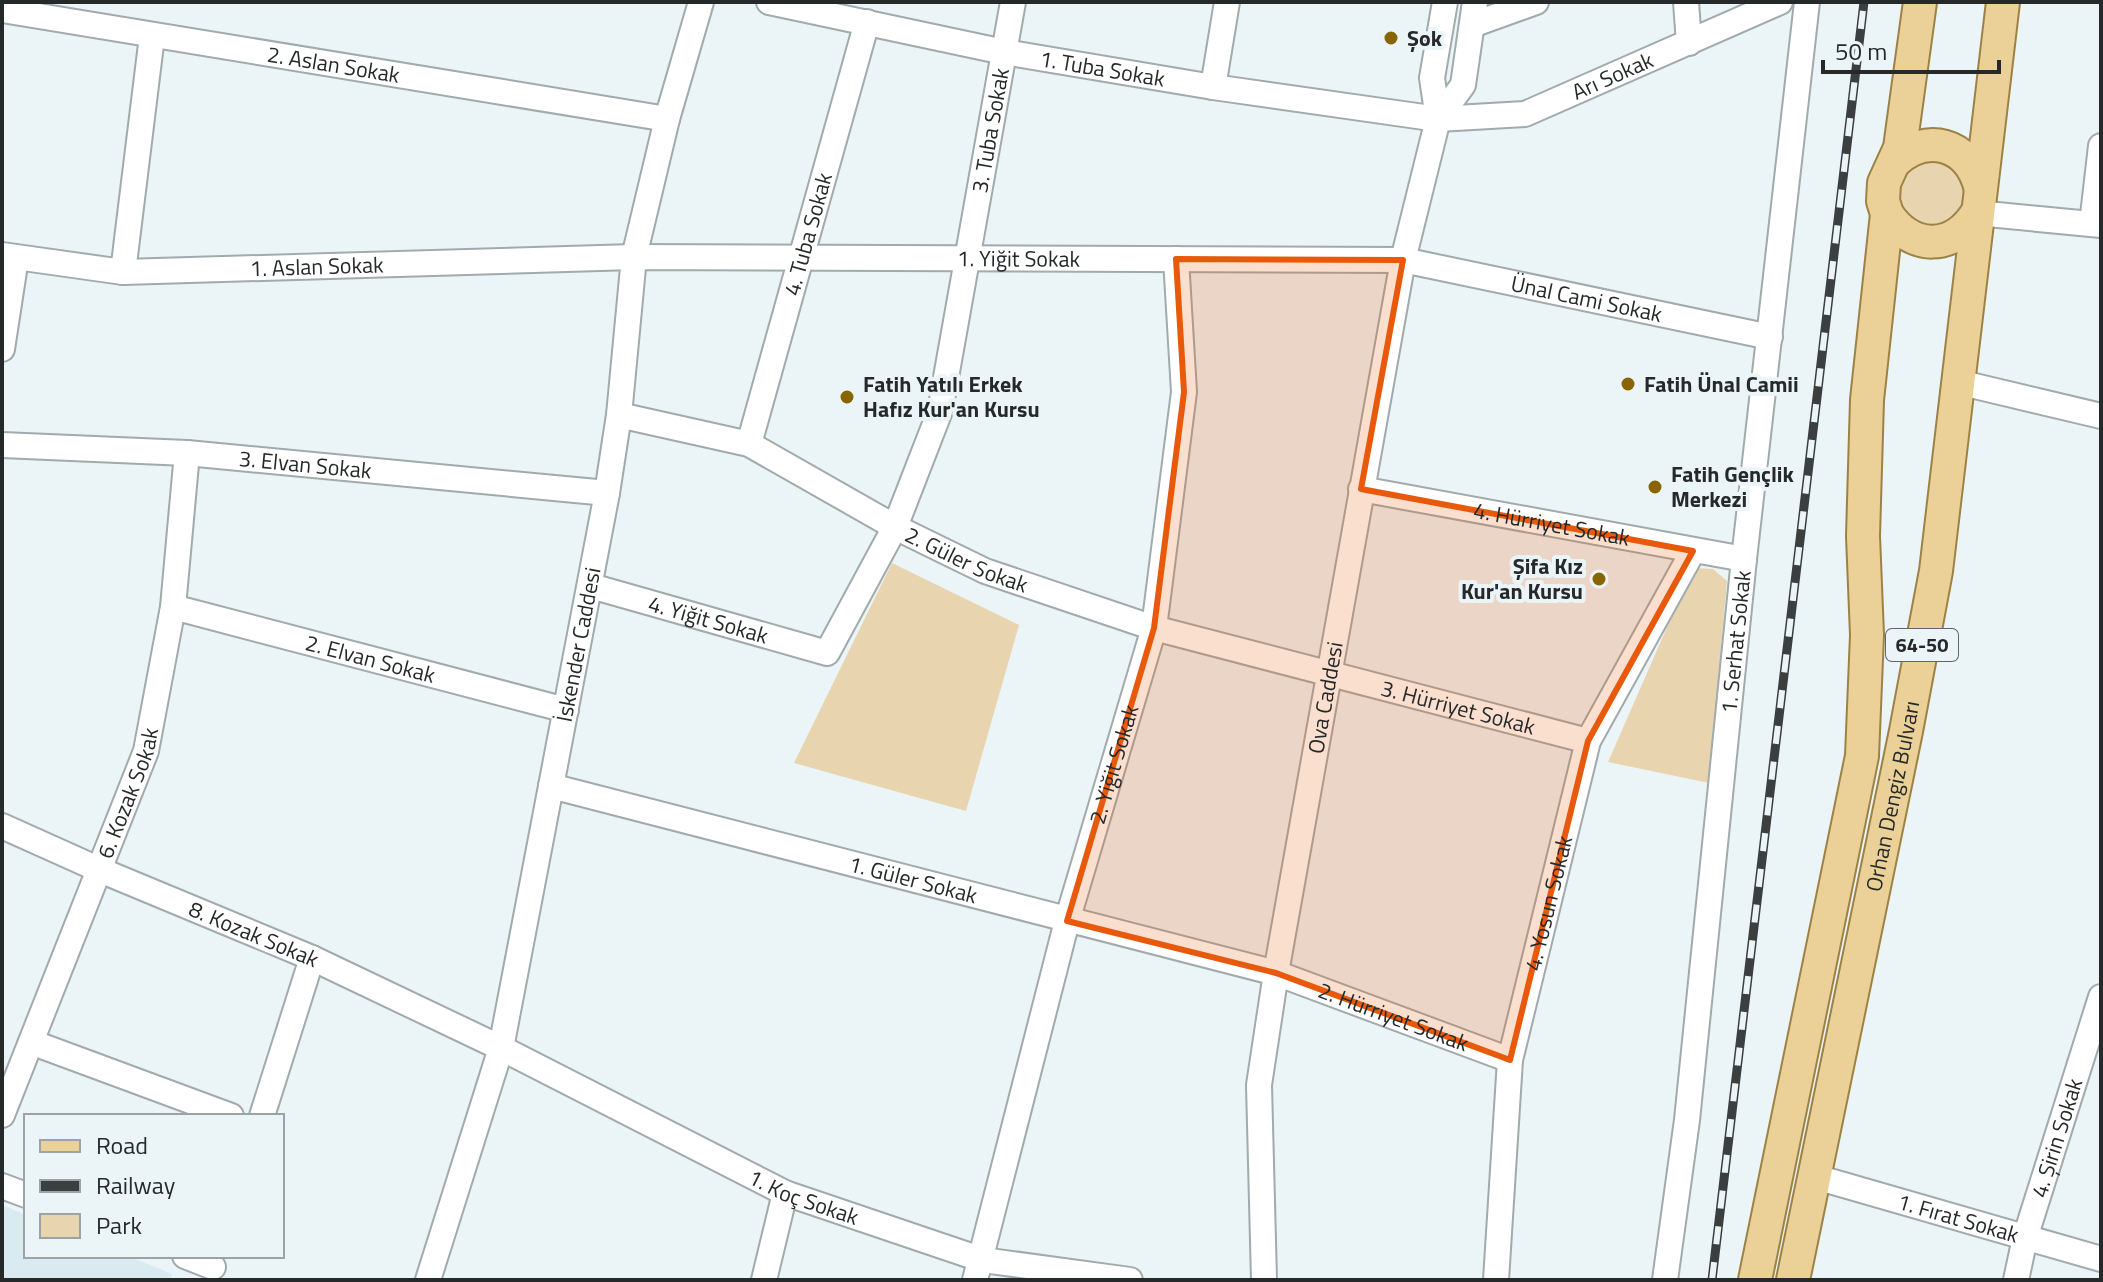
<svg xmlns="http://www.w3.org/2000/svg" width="2103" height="1282" viewBox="0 0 2103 1282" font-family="'Titillium Web',sans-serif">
<rect width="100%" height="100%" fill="#ebf4f6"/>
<path fill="#d9eaf0" d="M 2,1205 L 26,1215 L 26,1256 L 128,1256 L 172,1274 L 170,1280 L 2,1280 Z"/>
<path fill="#e8d5af" d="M 1939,158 L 1966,179 L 1962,213 L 1944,226 L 1921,226 L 1904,212 L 1898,190 L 1907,169 L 1916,162 Z
M 892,563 L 1019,625 L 966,811 L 794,763 Z
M 1693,568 L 1713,569 L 1727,581 L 1709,783 L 1608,762 Z"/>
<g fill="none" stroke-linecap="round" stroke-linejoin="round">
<g stroke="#a1aaac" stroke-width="28">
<g id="minor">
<path id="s1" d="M 769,2 L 1004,52 L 1213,87 L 1438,119 L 1525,114 L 1780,2"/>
<path d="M 1686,2 L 1689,43"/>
<path id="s2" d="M 2,10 L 667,119"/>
<path d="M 1472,25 L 1536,2"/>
<path d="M 1213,87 L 1227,2"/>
<path d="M 1438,119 L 1432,78 L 1445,2"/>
<path d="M 1977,213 L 2101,225"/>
<path d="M 2092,224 L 2101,146"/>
<path id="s3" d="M 2,255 L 123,272 L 634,257 L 1403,260 L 1770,337"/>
<path d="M 123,272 L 152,36"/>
<path d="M 2,349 L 16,258"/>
<path d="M 1958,382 L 2101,416"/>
<path id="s4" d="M 619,415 L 749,444 L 895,527 L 985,571 L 1154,628 L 1588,741"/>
<path id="s5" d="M 749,444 L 867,22"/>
<path id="s6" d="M 2,445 L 187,453 L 607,493"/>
<path id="s7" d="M 1361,489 L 1744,559"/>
<path id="s8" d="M 591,586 L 827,653 L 895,527 L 940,411 L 1013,2"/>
<path id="s9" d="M 173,607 L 566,710"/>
<path id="s10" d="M 551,786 L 1276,973 L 1510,1060"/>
<path id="s11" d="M 2,826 L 100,870 L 312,958 L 501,1048 L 785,1193 L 983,1260 L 1130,1280"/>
<path d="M 31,1042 L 231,1116"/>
<path id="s12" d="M 2,1115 L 146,751 L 173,607 L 187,453"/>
<path d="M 262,1116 L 312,958"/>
<path id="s13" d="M 1816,1177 L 2101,1259"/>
<path d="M 2,1186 L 26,1195"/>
<path d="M 185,1256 L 213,1267"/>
<path id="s14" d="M 428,1280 L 501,1048 L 607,493 L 619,415 L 634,257 L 667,119 L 701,2"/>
<path d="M 764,1280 L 785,1193"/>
<path id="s15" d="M 975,1280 L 1067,921 L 1154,628 L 1184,392 L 1176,259"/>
<path id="s16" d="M 1264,1280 L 1259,1085 L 1276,973 L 1403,260 L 1438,119 L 1463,85 L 1475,2"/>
<path id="s17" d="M 1496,1280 L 1510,1060 L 1588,741 L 1693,551"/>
<path id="s18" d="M 1665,1280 L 1687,1120 L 1744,559 L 1807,2"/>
<path id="s19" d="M 2016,1280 L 2025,1238 L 2101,997"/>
</g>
</g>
<g stroke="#9d8245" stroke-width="36">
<g id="major">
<path d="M 1894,162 C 1926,132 1968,143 1980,186"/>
<path d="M 1887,214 C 1912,251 1953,251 1977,213"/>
<path d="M 1755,1280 L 1862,756 L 1867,635 L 1863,536 L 1867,400 L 1887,214 L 1883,201 L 1884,183 L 1900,148 L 1920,2"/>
<path id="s20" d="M 1793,1280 L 1906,731 L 1936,571 L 2003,2"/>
</g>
</g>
<use href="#minor" stroke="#fff" stroke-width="24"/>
<use href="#major" stroke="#ebd198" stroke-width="32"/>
<g stroke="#3b3f40" stroke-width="9">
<path id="rail" d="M 1712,1280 L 1864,2"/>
</g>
<use href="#rail" stroke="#ebf4f6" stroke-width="6" stroke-dasharray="18" stroke-linecap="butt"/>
</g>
<path fill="#e8590c" fill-opacity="0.2" stroke="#e8590c" stroke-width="6" stroke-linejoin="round" d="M 1176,259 L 1403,260 L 1361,489 L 1693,551 L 1588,741 L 1510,1060 L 1276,973 L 1067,921 L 1154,628 L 1184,392 Z"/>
<g fill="#886500" stroke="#ebf4f6" stroke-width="3">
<circle cx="1391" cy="38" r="8"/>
<circle cx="1628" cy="384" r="8"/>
<circle cx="847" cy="397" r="8"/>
<circle cx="1655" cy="487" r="8"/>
<circle cx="1599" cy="579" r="8"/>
</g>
<g text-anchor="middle" stroke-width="8" stroke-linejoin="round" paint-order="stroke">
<rect fill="#ebf4f6" stroke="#616667" stroke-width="2" x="1886" y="629" width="72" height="32" rx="6"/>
<g font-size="20" font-weight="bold" fill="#26292a">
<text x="1922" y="652">64-50</text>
</g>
<g font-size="22" font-weight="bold" fill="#26292a" stroke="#ebf4f6" text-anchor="start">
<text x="1407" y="46">Şok</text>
<text x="863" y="392">Fatih Yatılı Erkek<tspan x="863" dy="25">Hafız Kur'an Kursu</tspan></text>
<text x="1644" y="392">Fatih Ünal Camii</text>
<text x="1671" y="482">Fatih Gençlik<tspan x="1671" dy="25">Merkezi</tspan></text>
<text x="1583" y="574" text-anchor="end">Şifa Kız<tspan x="1583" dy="25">Kur'an Kursu</tspan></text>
</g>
<g font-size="22" fill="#26292a" stroke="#ebf4f6">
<text dy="8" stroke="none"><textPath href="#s2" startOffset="336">2. Aslan Sokak</textPath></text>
<text dy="8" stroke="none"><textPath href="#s1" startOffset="340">1. Tuba Sokak</textPath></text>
<text dy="8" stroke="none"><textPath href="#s1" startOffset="862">Arı Sokak</textPath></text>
<text dy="8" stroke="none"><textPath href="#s8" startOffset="798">3. Tuba Sokak</textPath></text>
<text dy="8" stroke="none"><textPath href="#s5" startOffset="218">4. Tuba Sokak</textPath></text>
<text dy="8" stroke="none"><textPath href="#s3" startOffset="1018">1. Yiğit Sokak</textPath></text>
<text dy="8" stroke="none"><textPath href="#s3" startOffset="316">1. Aslan Sokak</textPath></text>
<text dy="8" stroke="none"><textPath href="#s3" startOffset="1590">Ünal Cami Sokak</textPath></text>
<text dy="8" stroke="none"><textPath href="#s6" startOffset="304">3. Elvan Sokak</textPath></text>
<text dy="8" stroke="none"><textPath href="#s7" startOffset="194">4. Hürriyet Sokak</textPath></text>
<text dy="8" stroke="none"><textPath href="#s4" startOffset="380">2. Güler Sokak</textPath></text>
<text dy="8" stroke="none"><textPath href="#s8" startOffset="122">4. Yiğit Sokak</textPath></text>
<text dy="8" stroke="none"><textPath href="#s18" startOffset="642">1. Serhat Sokak</textPath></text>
<text dy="8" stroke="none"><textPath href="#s14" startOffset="654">İskender Caddesi</textPath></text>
<text dy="8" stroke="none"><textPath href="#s9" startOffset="204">2. Elvan Sokak</textPath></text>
<text dy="8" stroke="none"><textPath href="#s16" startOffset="588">Ova Caddesi</textPath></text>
<text dy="8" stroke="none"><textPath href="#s4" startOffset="894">3. Hürriyet Sokak</textPath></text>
<text dy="8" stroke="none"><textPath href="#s15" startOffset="534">2. Yiğit Sokak</textPath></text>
<text dy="8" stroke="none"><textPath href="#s12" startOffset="346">6. Kozak Sokak</textPath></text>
<text dy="8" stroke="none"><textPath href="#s20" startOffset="494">Orhan Dengiz Bulvarı</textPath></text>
<text dy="8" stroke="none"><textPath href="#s10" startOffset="374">1. Güler Sokak</textPath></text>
<text dy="8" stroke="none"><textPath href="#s17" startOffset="382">4. Yosun Sokak</textPath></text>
<text dy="8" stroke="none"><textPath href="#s11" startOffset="274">8. Kozak Sokak</textPath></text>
<text dy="8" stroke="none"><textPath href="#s10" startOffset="874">2. Hürriyet Sokak</textPath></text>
<text dy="8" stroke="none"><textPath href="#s19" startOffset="148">4. Şirin Sokak</textPath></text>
<text dy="8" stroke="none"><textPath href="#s11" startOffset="884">1. Koç Sokak</textPath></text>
<text dy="8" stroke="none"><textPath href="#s13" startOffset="148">1. Fırat Sokak</textPath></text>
</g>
</g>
<rect width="2103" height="1282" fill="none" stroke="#26292a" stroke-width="8"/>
<rect x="24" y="1114" width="260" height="144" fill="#ebf4f6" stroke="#9ca3a4" stroke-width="2"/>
<rect x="40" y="1140" width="40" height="12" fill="#ebd198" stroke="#9ca3a4" stroke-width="2"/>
<text x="96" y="1154" font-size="24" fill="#26292a">Road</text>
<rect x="40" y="1180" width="40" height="12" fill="#3b3f40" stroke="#9ca3a4" stroke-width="2"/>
<text x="96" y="1194" font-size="24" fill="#26292a">Railway</text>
<rect x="40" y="1214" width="40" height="24" fill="#e8d5af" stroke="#9ca3a4" stroke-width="2"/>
<text x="96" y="1234" font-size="24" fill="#26292a">Park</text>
<path d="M1823 60v12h176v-12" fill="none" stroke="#26292a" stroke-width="4"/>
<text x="1835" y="60" font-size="24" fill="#26292a" stroke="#ebf4f6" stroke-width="6" paint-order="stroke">50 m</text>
</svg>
